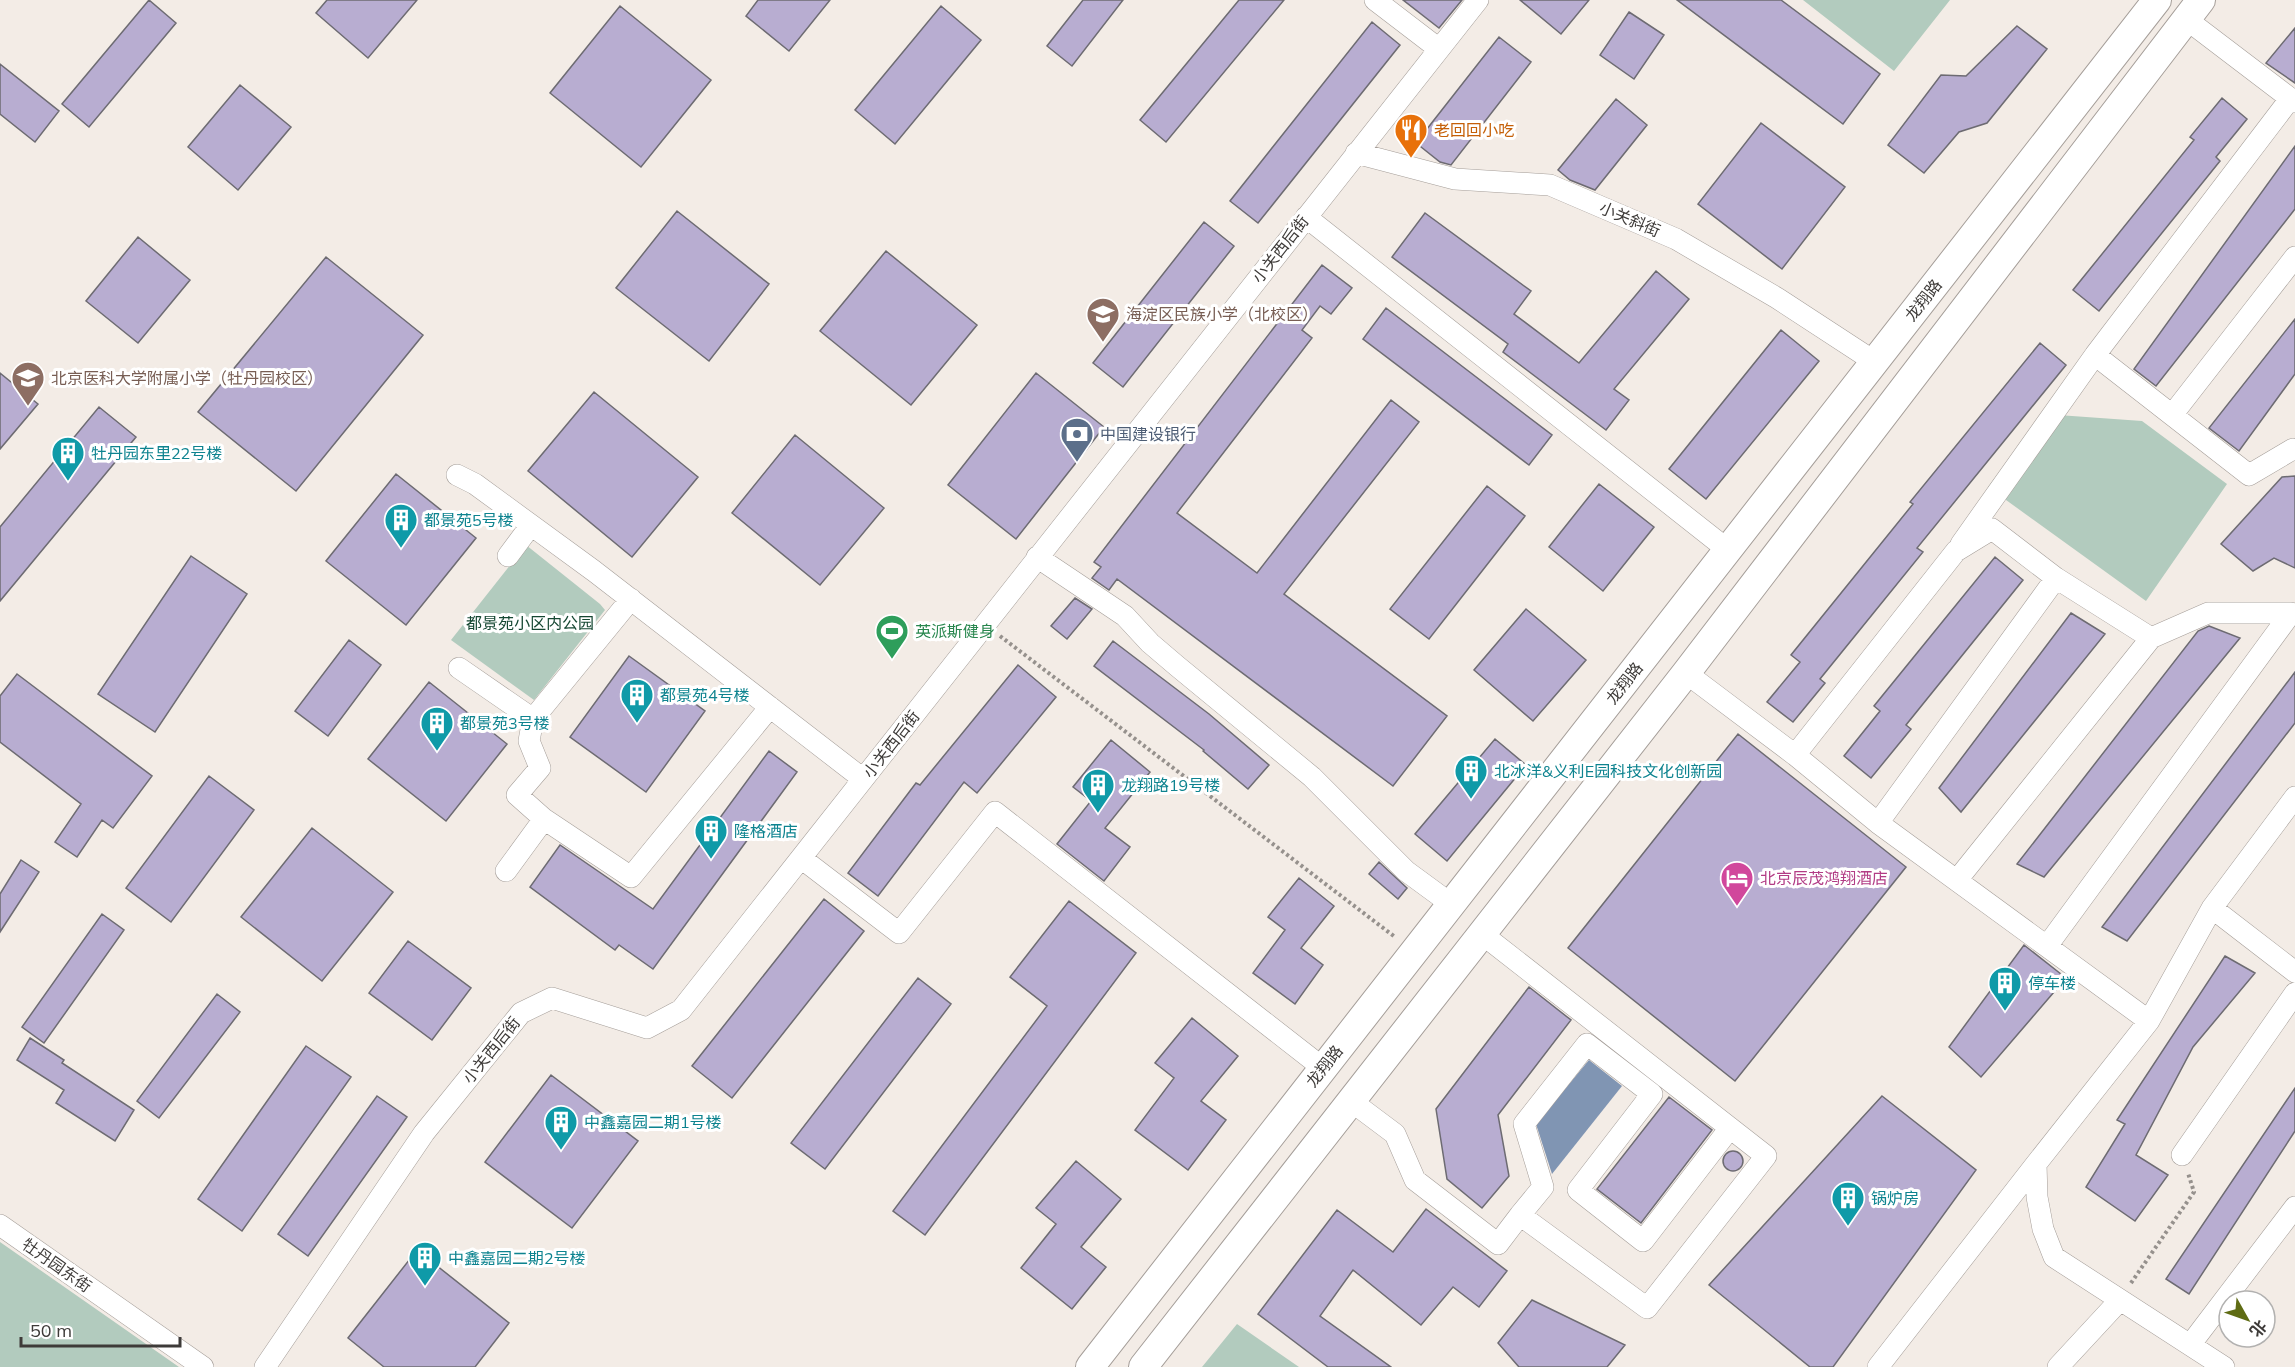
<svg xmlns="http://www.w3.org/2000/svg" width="2295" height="1367" viewBox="0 0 2295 1367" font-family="Mulish,'Noto Sans SC',sans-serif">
<rect width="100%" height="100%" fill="#f3ece6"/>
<path fill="#b2cbbe" d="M 1803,0 L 1950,0 L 1894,71 Z
M 2044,414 L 2142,421 L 2227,484 L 2146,601 L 1988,487 Z
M 526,545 L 600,604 L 605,610 L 534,700 L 451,640 Z
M 0,1242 L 179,1367 L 0,1367 Z
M 1237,1324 L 1299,1367 L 1202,1367 Z"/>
<path fill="#8095b3" d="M 1589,1060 L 1622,1086 L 1552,1174 L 1536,1124 Z"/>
<path fill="#b8add1" stroke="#6d6b72" stroke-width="1.5" d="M 149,0 L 176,23 L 89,127 L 62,104 Z
M 327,0 L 417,0 L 368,58 L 316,13 Z
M 758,0 L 830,0 L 789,51 L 746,16 Z
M 1083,0 L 1123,0 L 1072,66 L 1047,46 Z
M 1239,0 L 1284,0 L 1166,142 L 1140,120 Z
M 1403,0 L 1462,0 L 1439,28 Z
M 1520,0 L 1589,0 L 1561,34 Z
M 1677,0 L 1781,0 L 1880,74 L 1843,124 Z
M 620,6 L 711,80 L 641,167 L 550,93 Z
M 941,6 L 981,40 L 895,144 L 855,110 Z
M 1629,12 L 1664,35 L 1634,79 L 1600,55 Z
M 1372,22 L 1400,45 L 1258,223 L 1230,201 Z
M 2017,26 L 2047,49 L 1987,123 L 1959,132 L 1924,173 L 1888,145 L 1941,75 L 1966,76 Z
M 2295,28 L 2295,83 L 2266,63 Z
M 1499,37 L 1531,62 L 1451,165 L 1440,162 L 1416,143 Z
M 0,64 L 59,111 L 35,142 L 0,114 Z
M 240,85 L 291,127 L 238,190 L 188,147 Z
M 2222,98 L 2247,119 L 2216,157 L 2220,161 L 2099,311 L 2073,290 L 2194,140 L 2190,137 Z
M 1616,99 L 1647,125 L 1595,190 L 1570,180 L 1558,170 Z
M 1761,123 L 1845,187 L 1782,269 L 1698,204 Z
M 2295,146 L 2295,209 L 2156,386 L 2134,369 Z
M 677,211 L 769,284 L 709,361 L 616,288 Z
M 1425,213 L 1531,291 L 1514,314 L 1579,363 L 1656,271 L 1689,299 L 1614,389 L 1629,400 L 1606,430 L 1503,352 L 1508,344 L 1392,257 Z
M 1204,222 L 1234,246 L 1123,387 L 1093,363 Z
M 138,237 L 190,280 L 138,343 L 86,301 Z
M 886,251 L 977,325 L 911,405 L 820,331 Z
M 326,257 L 423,335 L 296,491 L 198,412 Z
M 1322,265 L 1352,288 L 1331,314 L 1320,306 L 1302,330 L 1312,338 L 1177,513 L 1257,573 L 1391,400 L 1419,422 L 1284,594 L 1447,716 L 1393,786 L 1117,579 L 1109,590 L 1092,578 L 1101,567 L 1094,562 Z
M 1386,308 L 1552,435 L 1529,465 L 1363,339 Z
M 2295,319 L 2295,374 L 2239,451 L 2209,428 Z
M 1781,330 L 1819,361 L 1706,499 L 1669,469 Z
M 2040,343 L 2066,365 L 1917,548 L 1923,552 L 1820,679 L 1825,683 L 1793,722 L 1767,702 L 1800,662 L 1791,655 L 1913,504 L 1910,502 Z
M 0,373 L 38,404 L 0,449 Z
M 1036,373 L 1104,427 L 1016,539 L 948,485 Z
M 594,392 L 698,477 L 632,557 L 528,471 Z
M 99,407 L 136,437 L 0,601 L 0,527 Z
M 795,435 L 884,508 L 820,585 L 732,513 Z
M 396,474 L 476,538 L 406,625 L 326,561 Z
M 2295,476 L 2295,568 L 2274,558 L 2253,571 L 2221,544 L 2282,477 Z
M 1599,484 L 1654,527 L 1603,591 L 1549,547 Z
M 1487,486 L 1525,516 L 1429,639 L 1390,609 Z
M 191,556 L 247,594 L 155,732 L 98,694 Z
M 1995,557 L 2023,580 L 1906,725 L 1911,729 L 1871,778 L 1844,756 L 1880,711 L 1874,706 Z
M 1075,598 L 1092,609 L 1067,639 L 1051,626 Z
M 1526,609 L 1586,660 L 1533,721 L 1474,670 Z
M 2071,613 L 2105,634 L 1961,812 L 1939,788 Z
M 2209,626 L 2240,638 L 2044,877 L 2017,864 L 2198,631 Z
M 349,640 L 381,665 L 328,736 L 295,711 Z
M 1113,641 L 1209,714 L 1269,765 L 1248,789 L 1203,751 L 1204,750 L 1094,666 Z
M 629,656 L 705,711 L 646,792 L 570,737 Z
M 1018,665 L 1056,697 L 977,793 L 964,782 L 878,896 L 848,873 L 916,783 L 920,785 Z
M 2295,672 L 2295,723 L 2127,941 L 2102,927 Z
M 17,674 L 152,776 L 113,828 L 102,820 L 77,857 L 55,842 L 81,804 L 0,742 L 0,696 Z
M 429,682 L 507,744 L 446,821 L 368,759 Z
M 1738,734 L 1906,867 L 1735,1081 L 1568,948 Z
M 1495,739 L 1526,765 L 1447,861 L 1415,834 Z
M 1111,740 L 1150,772 L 1105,828 L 1130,847 L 1104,881 L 1057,844 L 1091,801 L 1073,787 Z
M 769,751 L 797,772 L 653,969 L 619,945 L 615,950 L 530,887 L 560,845 L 653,909 Z
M 209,776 L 254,810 L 171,922 L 126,888 Z
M 312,828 L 393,892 L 322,981 L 241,917 Z
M 21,860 L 39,872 L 0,932 L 0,894 Z
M 1379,862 L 1407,888 L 1398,899 L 1369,874 Z
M 1299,878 L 1334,906 L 1301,948 L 1323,965 L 1295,1004 L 1253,973 L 1285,930 L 1268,917 Z
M 824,899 L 864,931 L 732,1098 L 692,1066 Z
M 1069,901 L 1136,953 L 925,1235 L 893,1211 L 1047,1006 L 1010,977 Z
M 102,914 L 124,930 L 44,1043 L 22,1027 Z
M 408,941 L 471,988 L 432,1040 L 369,993 Z
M 2024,945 L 2066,978 L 1981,1077 L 1949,1047 Z
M 2225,956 L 2255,973 L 2193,1047 L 2136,1155 L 2168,1175 L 2135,1221 L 2086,1187 L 2125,1124 L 2117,1120 Z
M 918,978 L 951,1004 L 825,1169 L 791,1143 Z
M 1529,987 L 1571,1020 L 1498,1115 L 1509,1176 L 1482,1208 L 1447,1179 L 1436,1109 Z
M 217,994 L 240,1012 L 159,1118 L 137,1101 Z
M 1192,1018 L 1238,1056 L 1201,1101 L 1226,1120 L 1188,1170 L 1135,1130 L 1174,1078 L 1155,1063 Z
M 30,1038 L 64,1060 L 62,1063 L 134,1110 L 115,1141 L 56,1103 L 64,1090 L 17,1060 Z
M 306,1046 L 351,1077 L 242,1231 L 198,1199 Z
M 551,1075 L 638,1141 L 572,1228 L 485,1162 Z
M 2295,1088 L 2295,1131 L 2189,1294 L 2166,1279 Z
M 377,1096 L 407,1117 L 308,1256 L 278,1234 Z
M 1882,1096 L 1976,1170 L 1833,1367 L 1810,1367 L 1709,1285 Z
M 1669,1097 L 1712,1130 L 1641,1223 L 1597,1189 Z
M1723 1161a10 10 0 1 1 20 0a10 10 0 1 1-20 0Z
M 1076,1161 L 1121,1199 L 1081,1247 L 1106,1267 L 1072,1309 L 1021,1268 L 1056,1224 L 1036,1208 Z
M 1426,1209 L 1507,1271 L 1479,1307 L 1453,1287 L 1421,1325 L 1353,1270 L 1320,1316 L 1391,1367 L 1328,1367 L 1258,1314 L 1337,1210 L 1393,1252 Z
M 417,1250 L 509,1323 L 475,1367 L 384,1367 L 348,1338 Z
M 1532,1300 L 1625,1345 L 1607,1367 L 1519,1367 L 1498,1343 Z"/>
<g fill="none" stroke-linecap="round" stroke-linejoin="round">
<g stroke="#a59e99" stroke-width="22">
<path id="street" d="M 1375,0 L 1439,49
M 2186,19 L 2295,102
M 1356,153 L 1455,179 L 1550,185 L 1676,239 L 1777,298 L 1875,362
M 1306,217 L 1728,550
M 2095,355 L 2290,99
M 2172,415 L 2295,257
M 457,475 L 475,484 L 594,571 L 863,779
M 1961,544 L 2095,355 L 2249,475 L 2293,449 L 2295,450
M 508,556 L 531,525
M 1037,557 L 1125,616 L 1150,643 L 1177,666 L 1312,777 L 1406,871 L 1451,904
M 459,668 L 533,719 L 529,741 L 540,768 L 517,795 L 544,819
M 1686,673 L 1795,755
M 533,719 L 631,599
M 1878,823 L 2056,578
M 801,858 L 899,933 L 995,812 L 1323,1068
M 506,871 L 544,819 L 631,877 L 770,707
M 1957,880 L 2151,638
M 2212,908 L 2295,972
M 2047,946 L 2291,613
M 2149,1021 L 1878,823 L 1795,755 L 1956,551 L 1992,529 L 2056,578 L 2151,638 L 2208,613 L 2291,613 L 2295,615
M 1351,1101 L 1395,1134 L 1415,1180 L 1498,1244 L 1520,1215 L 1647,1308 L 1766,1156 L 1482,934
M 2182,1155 L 2295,993
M 1520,1215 L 1543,1187 L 1524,1124 L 1587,1044 L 1652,1094 L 1578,1190 L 1643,1241 L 1730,1128
M 0,1225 L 203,1367
M 2190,1345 L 2295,1207
M 265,1367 L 424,1133 L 521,1013 L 552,998 L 647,1028 L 681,1010 L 1478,0
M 1878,1367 L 2036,1164
M 2058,1367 L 2120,1300
M 2224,1367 L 2054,1257 L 2043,1229 L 2037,1197 L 2036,1164 L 2149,1021 L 2212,908 L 2295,797"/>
</g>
<g stroke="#a59e99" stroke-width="30">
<path id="secondary" d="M 1090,1367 L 2157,0
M 1143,1367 L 1686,673 L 2201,0"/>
</g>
<path stroke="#96918d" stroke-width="4" stroke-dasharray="3 3" stroke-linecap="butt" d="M 1000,636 L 1395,937
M 2131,1283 L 2194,1192 L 2188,1173"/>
<use href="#street" stroke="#fff" stroke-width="21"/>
<use href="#secondary" stroke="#fff" stroke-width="28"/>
</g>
<defs>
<g id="restaurant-pin" transform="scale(1.725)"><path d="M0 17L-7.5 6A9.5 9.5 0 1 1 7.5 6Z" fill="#e8710a" stroke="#fff"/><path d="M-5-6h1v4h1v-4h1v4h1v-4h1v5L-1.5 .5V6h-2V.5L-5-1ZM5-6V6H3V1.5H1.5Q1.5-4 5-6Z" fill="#fff"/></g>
<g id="school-pin" transform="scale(1.725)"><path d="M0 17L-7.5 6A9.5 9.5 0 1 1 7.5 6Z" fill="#8d6e63" stroke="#fff"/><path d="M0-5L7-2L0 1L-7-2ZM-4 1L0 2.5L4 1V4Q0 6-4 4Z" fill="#fff"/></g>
<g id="bank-pin" transform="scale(1.725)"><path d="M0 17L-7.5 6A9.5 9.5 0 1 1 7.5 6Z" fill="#5c6f8a" stroke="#fff"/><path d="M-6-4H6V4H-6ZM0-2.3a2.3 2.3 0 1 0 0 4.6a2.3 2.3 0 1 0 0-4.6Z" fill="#fff"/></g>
<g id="building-pin" transform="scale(1.725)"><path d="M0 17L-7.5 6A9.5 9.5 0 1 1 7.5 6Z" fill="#0f9aa8" stroke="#fff"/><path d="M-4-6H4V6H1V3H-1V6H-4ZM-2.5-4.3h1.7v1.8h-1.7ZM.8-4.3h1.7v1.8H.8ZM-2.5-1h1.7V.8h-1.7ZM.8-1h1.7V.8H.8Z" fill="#fff"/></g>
<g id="stadium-pin" transform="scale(1.725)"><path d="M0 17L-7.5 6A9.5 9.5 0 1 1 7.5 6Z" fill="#2e9e5b" stroke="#fff"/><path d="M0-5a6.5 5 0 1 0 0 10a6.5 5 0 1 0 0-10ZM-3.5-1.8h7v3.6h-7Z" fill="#fff"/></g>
<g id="hotel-pin" transform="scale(1.725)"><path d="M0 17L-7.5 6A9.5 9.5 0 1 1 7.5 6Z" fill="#d1479c" stroke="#fff"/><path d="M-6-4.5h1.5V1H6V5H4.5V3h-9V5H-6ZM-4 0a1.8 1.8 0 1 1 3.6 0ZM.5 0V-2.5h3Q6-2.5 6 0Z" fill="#fff"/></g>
</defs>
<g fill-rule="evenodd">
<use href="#restaurant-pin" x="1411" y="130"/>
<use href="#school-pin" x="1103" y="314"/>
<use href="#school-pin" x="28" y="378"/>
<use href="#bank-pin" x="1077" y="434"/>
<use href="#building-pin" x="68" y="453"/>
<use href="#building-pin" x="401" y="520"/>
<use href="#stadium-pin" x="892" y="631"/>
<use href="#building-pin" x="637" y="695"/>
<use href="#building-pin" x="437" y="723"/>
<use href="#building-pin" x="1471" y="771"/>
<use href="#building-pin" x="1098" y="785"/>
<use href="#building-pin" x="711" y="831"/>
<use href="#hotel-pin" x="1737" y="878"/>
<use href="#building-pin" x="2005" y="983"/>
<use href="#building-pin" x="561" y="1122"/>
<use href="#building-pin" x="1848" y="1198"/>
<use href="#building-pin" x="425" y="1258"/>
</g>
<g text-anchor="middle" stroke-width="6" stroke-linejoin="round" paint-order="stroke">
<g font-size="16" fill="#c56008" stroke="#fff" text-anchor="start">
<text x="1434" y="136">老回回小吃</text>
</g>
<g font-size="16" fill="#3e3b39" stroke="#fff">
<text transform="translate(1630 219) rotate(23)" y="6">小关斜街</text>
<text transform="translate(1280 249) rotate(-52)" y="6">小关西后街</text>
<text transform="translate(1923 300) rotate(-52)" y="6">龙翔路</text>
<text transform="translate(1624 683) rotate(-52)" y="6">龙翔路</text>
<text transform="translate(891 744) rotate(-52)" y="6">小关西后街</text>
<text transform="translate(491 1050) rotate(-51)" y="6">小关西后街</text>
<text transform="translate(1324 1066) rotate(-52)" y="6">龙翔路</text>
<text transform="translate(57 1265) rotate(35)" y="6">牡丹园东街</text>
</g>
<g font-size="16" fill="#785e54" stroke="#fff" text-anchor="start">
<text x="1126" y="320">海淀区民族小学（北校区）</text>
<text x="51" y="384">北京医科大学附属小学（牡丹园校区）</text>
</g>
<g font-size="16" fill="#4e5e75" stroke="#fff" text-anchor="start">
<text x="1100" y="440">中国建设银行</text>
</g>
<g font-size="16" fill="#0d838f" stroke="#fff" text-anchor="start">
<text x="91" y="459">牡丹园东里22号楼</text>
<text x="424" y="526">都景苑5号楼</text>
<text x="660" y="701">都景苑4号楼</text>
<text x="460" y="729">都景苑3号楼</text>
<text x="1494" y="777">北冰洋&amp;义利E园科技文化创新园</text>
<text x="1121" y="791">龙翔路19号楼</text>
<text x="734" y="837">隆格酒店</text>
<text x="2028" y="989">停车楼</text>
<text x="584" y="1128">中鑫嘉园二期1号楼</text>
<text x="1871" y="1204">锅炉房</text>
<text x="448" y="1264">中鑫嘉园二期2号楼</text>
</g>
<g font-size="16" fill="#154732" stroke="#fff">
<text x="530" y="629">都景苑小区内公园</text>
</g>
<g font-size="16" fill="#27864d" stroke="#fff" text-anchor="start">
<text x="915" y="637">英派斯健身</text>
</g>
<g font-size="16" fill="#b23c85" stroke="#fff" text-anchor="start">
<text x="1760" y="884">北京辰茂鸿翔酒店</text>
</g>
</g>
<g transform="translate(2247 1319) rotate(130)"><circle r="28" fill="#ffffff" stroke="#b2b1b0" stroke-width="1.5"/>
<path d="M0-4.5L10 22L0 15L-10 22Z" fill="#5f6c14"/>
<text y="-9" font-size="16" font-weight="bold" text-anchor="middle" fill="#3e3b39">北</text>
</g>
<path d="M21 1337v9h159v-9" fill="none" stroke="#3e3b39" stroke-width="3"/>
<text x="30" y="1337" font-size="18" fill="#3e3b39" stroke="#ffffff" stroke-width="4.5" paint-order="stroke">50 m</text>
</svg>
